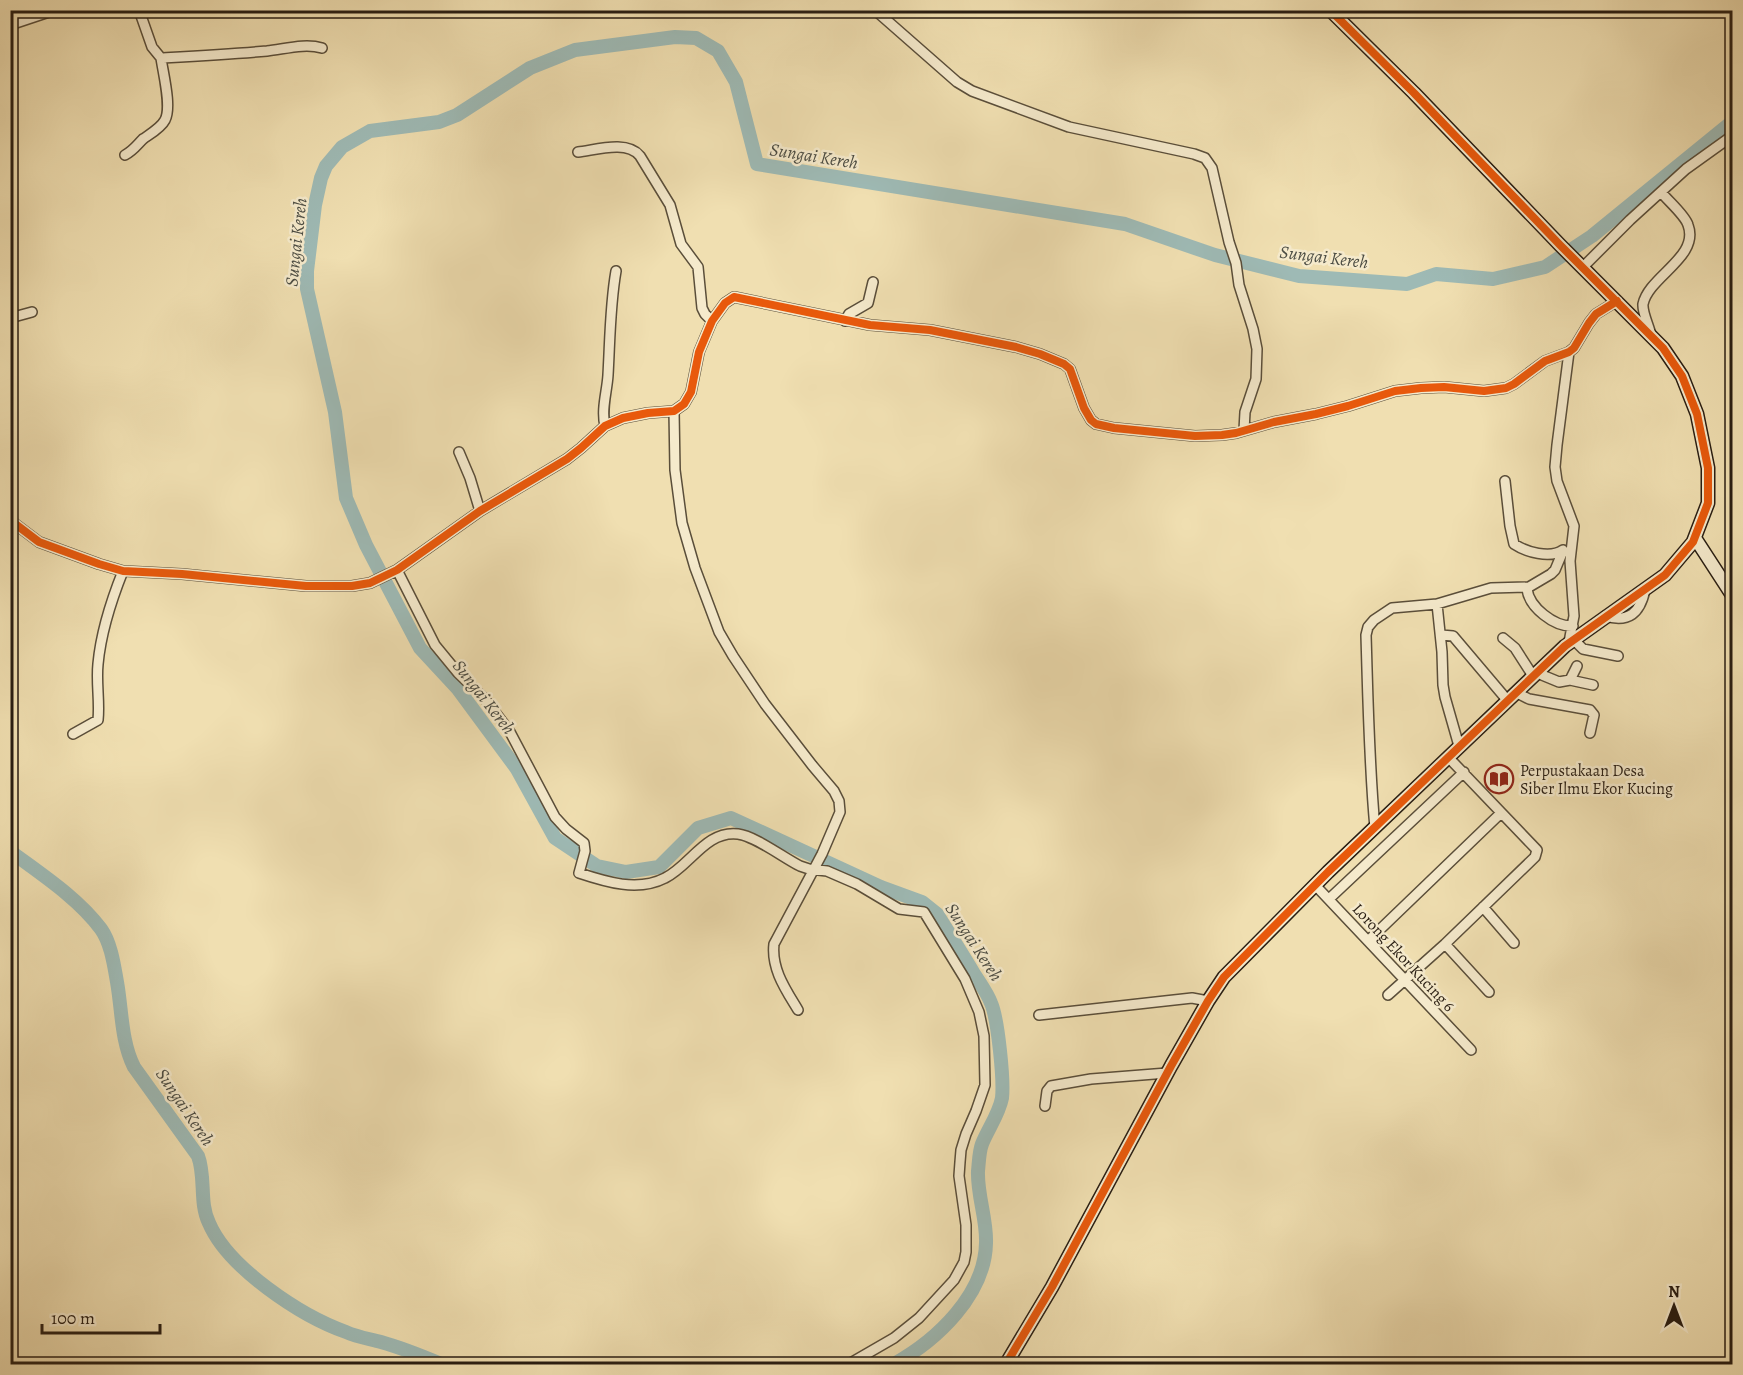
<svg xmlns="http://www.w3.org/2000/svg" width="1743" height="1375" viewBox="0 0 1743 1375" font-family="Alegreya,serif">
<rect width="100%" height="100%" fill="#f0dfb1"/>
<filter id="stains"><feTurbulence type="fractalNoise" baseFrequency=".00333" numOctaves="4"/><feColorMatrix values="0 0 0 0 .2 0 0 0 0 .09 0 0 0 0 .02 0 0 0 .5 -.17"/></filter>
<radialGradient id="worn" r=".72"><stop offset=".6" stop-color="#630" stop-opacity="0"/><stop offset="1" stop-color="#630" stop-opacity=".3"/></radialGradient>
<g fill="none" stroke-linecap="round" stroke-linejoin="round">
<path stroke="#9ebab5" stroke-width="14" d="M 10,851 C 41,874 78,898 101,929 C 111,943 114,965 117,982 C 122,1010 121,1041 134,1067 L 198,1156 C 206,1177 199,1203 209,1223 C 228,1268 301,1316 346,1332 C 357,1337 370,1339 381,1342 C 402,1348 422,1356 441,1364
M 894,1364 C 937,1340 985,1295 986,1243 C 987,1219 977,1195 978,1171 C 979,1162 979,1152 982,1144 C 988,1129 999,1114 1002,1098 C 1004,1080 998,1019 991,1003 C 987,992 979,982 973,972 C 961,952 949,933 937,914 L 922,902 L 881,887 L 731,818 L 698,828 L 659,867 L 626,872 L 597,866 L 555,838 L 517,769 L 458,689 L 420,648 L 366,545 L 346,498 L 335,412 L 307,289 L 307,271 L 315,205 L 321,178 L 326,166 L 342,147 L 370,131 L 439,122 L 457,115 L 530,68 L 575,50 L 675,37 L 696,38 L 718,51 L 736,82 L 757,164 L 1125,224 L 1215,255 L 1299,276 L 1407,284 L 1436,274 L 1493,279 L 1545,267 L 1592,236 L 1732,122"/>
<g stroke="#5a4e3a" stroke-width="12">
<path id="street" d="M 139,10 L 152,47 L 161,58 C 196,56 232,54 267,51 C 285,49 305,43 322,48
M 875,10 L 957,82 L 972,91 L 1069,127 L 1194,154 L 1205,158 L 1212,168 L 1229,242 L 1236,263 L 1239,285 L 1253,329 L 1257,349 L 1256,379 L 1245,412 L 1244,430
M 10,25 L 55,10
M 578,152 C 596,150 627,140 640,156 L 670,205 L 681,244 L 698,267 L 702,308 L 705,314 L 712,321
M 125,155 C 133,151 137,145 143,139 C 150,134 161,128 165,120 C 172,107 163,73 161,58
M 1583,267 L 1630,220 L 1686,169 L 1732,136
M 10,318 L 32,312
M 845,321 L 849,314 L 868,303 L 873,282
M 1651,335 C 1649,326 1642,312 1643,304 C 1649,276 1700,257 1688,225 C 1685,215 1668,201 1661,192
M 1569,352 L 1557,445 L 1555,467 L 1557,481 L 1574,526 L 1570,561 L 1574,616 L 1569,642
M 674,411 L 675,470 L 682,523 L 695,568 L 719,632 L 733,656 L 765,704 L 812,765 L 834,791 L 839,801 L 840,812 L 822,854 L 774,944 C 771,969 786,990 798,1010
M 605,426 C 601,409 607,392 608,375 C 610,340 610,305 616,271
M 459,452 L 470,478 L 480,511
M 1505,481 L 1510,526 L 1514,544 C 1526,552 1550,559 1563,550
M 10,520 L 39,542 L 99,564 L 123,571 L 182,574 L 306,586 L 352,586 L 370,583 L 397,570 L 480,511 L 567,459 L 581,448 L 605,426 L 623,418 L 648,413 L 674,411 L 684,404 L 691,392 L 699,352 L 712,321 L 725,303 L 734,297 L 870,325 L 930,330 L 1016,347 L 1040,354 L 1064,364 L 1070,369 L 1084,408 L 1091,420 L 1096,424 L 1114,428 L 1195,436 L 1222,435 L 1236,433 L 1274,422 L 1316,414 L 1348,406 L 1395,391 L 1421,388 L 1444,387 L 1484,391 L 1506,388 L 1514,384 L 1545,361 L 1569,352 L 1574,348 L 1589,323 L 1596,314 L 1617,301
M 397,570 L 435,645 L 458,673 L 485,699 L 510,732 L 555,817 L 566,829 L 584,843 L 585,851 L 579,873 C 606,882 638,892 665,878 C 690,866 706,830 738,834 C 755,836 784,858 800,866 L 809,869 L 827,871 L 857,884 L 899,909 L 924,912 L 965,979 L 979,1012 L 984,1036 L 985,1085 L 976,1111 L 966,1134 L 961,1150 L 960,1162 L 959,1176 L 966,1225 L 966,1252 L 964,1262 L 954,1280 L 919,1318 L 894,1338 L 849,1364
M 1527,589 C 1529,607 1554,627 1573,626
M 1437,604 L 1442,652 L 1443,685 L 1445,697 L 1459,746
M 1605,616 C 1629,623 1640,613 1645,590
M 1441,635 L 1453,636 L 1508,701
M 1503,638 L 1515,648 L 1533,676
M 1573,639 L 1583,649 L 1618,656
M 1537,671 L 1542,675 L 1559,682 L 1570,680 L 1593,685
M 1570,680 L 1577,666
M 1517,693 L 1529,699 L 1590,710 L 1594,715 L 1590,733
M 73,734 L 98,720 C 100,702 96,683 98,664 C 101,631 111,601 123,571
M 1375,828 C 1369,764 1368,700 1366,635 L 1368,627 L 1374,620 L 1392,608 L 1437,604 L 1491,588 L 1529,587 L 1551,574 L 1555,570 L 1563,551
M 1315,885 L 1471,1050
M 1329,899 L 1464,772
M 1483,907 L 1514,943
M 1368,941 L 1501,813
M 1445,944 L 1489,992
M 1388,995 L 1445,944 L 1535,857 L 1537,850 L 1448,757
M 1039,1015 L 1192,998 L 1208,1001
M 1045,1106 L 1047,1091 L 1051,1086 L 1091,1079 L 1167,1073"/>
</g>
<g stroke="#281d12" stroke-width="15">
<path id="secondary" d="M 1695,538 L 1732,595
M 1006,1364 L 1052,1287 L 1171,1066 L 1208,1001 L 1224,977 L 1328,872 L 1565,646 L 1665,575 L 1693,542 L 1708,503 L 1708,468 L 1697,414 L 1682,376 L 1663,348 L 1560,245 L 1414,93 L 1330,10"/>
</g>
<use href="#street" stroke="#f5eacc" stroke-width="9"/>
<use href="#secondary" stroke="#f5eacc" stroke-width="12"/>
<g stroke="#f5eacc" stroke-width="11">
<path id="cycleway" d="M 10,520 L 39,542 L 99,564 L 123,571 L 182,574 L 306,586 L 352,586 L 370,583 L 397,570 L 480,511 L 567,459 L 581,448 L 605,426 L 623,418 L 648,413 L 674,411 L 684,404 L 691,392 L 699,352 L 712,321 L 725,303 L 734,297 L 870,325 L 930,330 L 1016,347 L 1040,354 L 1064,364 L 1070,369 L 1084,408 L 1091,420 L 1096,424 L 1114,428 L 1195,436 L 1222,435 L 1236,433 L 1274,422 L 1316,414 L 1348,406 L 1395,391 L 1421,388 L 1444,387 L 1484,391 L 1506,388 L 1514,384 L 1545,361 L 1569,352 L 1574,348 L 1589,323 L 1596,314 L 1617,301
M 1006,1364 L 1052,1287 L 1171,1066 L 1208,1001 L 1224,977 L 1328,872 L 1565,646 L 1665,575 L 1693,542 L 1708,503 L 1708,468 L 1697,414 L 1682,376 L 1663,348 L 1560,245 L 1414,93 L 1330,10"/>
</g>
<use href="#cycleway" stroke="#e8590c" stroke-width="8"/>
</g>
<defs>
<g id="library-ring" transform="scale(1.5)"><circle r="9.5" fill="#f5eacc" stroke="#8f2418" stroke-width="1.5"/><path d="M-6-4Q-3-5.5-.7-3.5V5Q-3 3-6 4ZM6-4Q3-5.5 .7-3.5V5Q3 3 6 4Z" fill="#8f2418"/></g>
</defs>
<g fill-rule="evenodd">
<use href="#library-ring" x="1499" y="779"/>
</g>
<g text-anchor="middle" stroke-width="5" stroke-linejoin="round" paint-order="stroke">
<g font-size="16" fill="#281d12" stroke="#f5eacc" text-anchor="start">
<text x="1520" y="776">Perpustakaan Desa<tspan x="1520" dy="18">Siber Ilmu Ekor Kucing</tspan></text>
</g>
<g font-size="16" fill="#281d12" stroke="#f5eacc">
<text transform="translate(1404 957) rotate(47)" y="6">Lorong Ekor Kucing 6</text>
</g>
<g font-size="18" font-style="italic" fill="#4b4c43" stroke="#f5eacc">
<text transform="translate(814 156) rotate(9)" y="6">Sungai Kereh</text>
<text transform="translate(296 242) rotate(-84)" y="6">Sungai Kereh</text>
<text transform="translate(1324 257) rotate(7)" y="6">Sungai Kereh</text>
<text transform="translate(484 697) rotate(52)" y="6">Sungai Kereh</text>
<text transform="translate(974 942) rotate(57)" y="6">Sungai Kereh</text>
<text transform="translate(185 1107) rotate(56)" y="6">Sungai Kereh</text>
</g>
</g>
<rect width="1743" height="1375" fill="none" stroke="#f0dfb1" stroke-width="36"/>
<rect x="12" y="12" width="1719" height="1351" fill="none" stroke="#281d12" stroke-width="3"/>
<rect x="18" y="18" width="1707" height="1339" fill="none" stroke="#281d12" stroke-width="1.5"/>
<g transform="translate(1674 1306)" stroke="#f5eacc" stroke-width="4.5" paint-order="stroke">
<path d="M0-4.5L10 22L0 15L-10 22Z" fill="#281d12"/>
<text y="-9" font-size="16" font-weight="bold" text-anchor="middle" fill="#281d12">N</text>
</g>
<path d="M42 1324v9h118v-9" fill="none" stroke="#281d12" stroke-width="3"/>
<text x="51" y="1324" font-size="18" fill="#281d12" stroke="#f5eacc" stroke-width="4.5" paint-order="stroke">100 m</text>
<rect width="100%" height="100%" filter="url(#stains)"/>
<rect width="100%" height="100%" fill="url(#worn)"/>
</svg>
